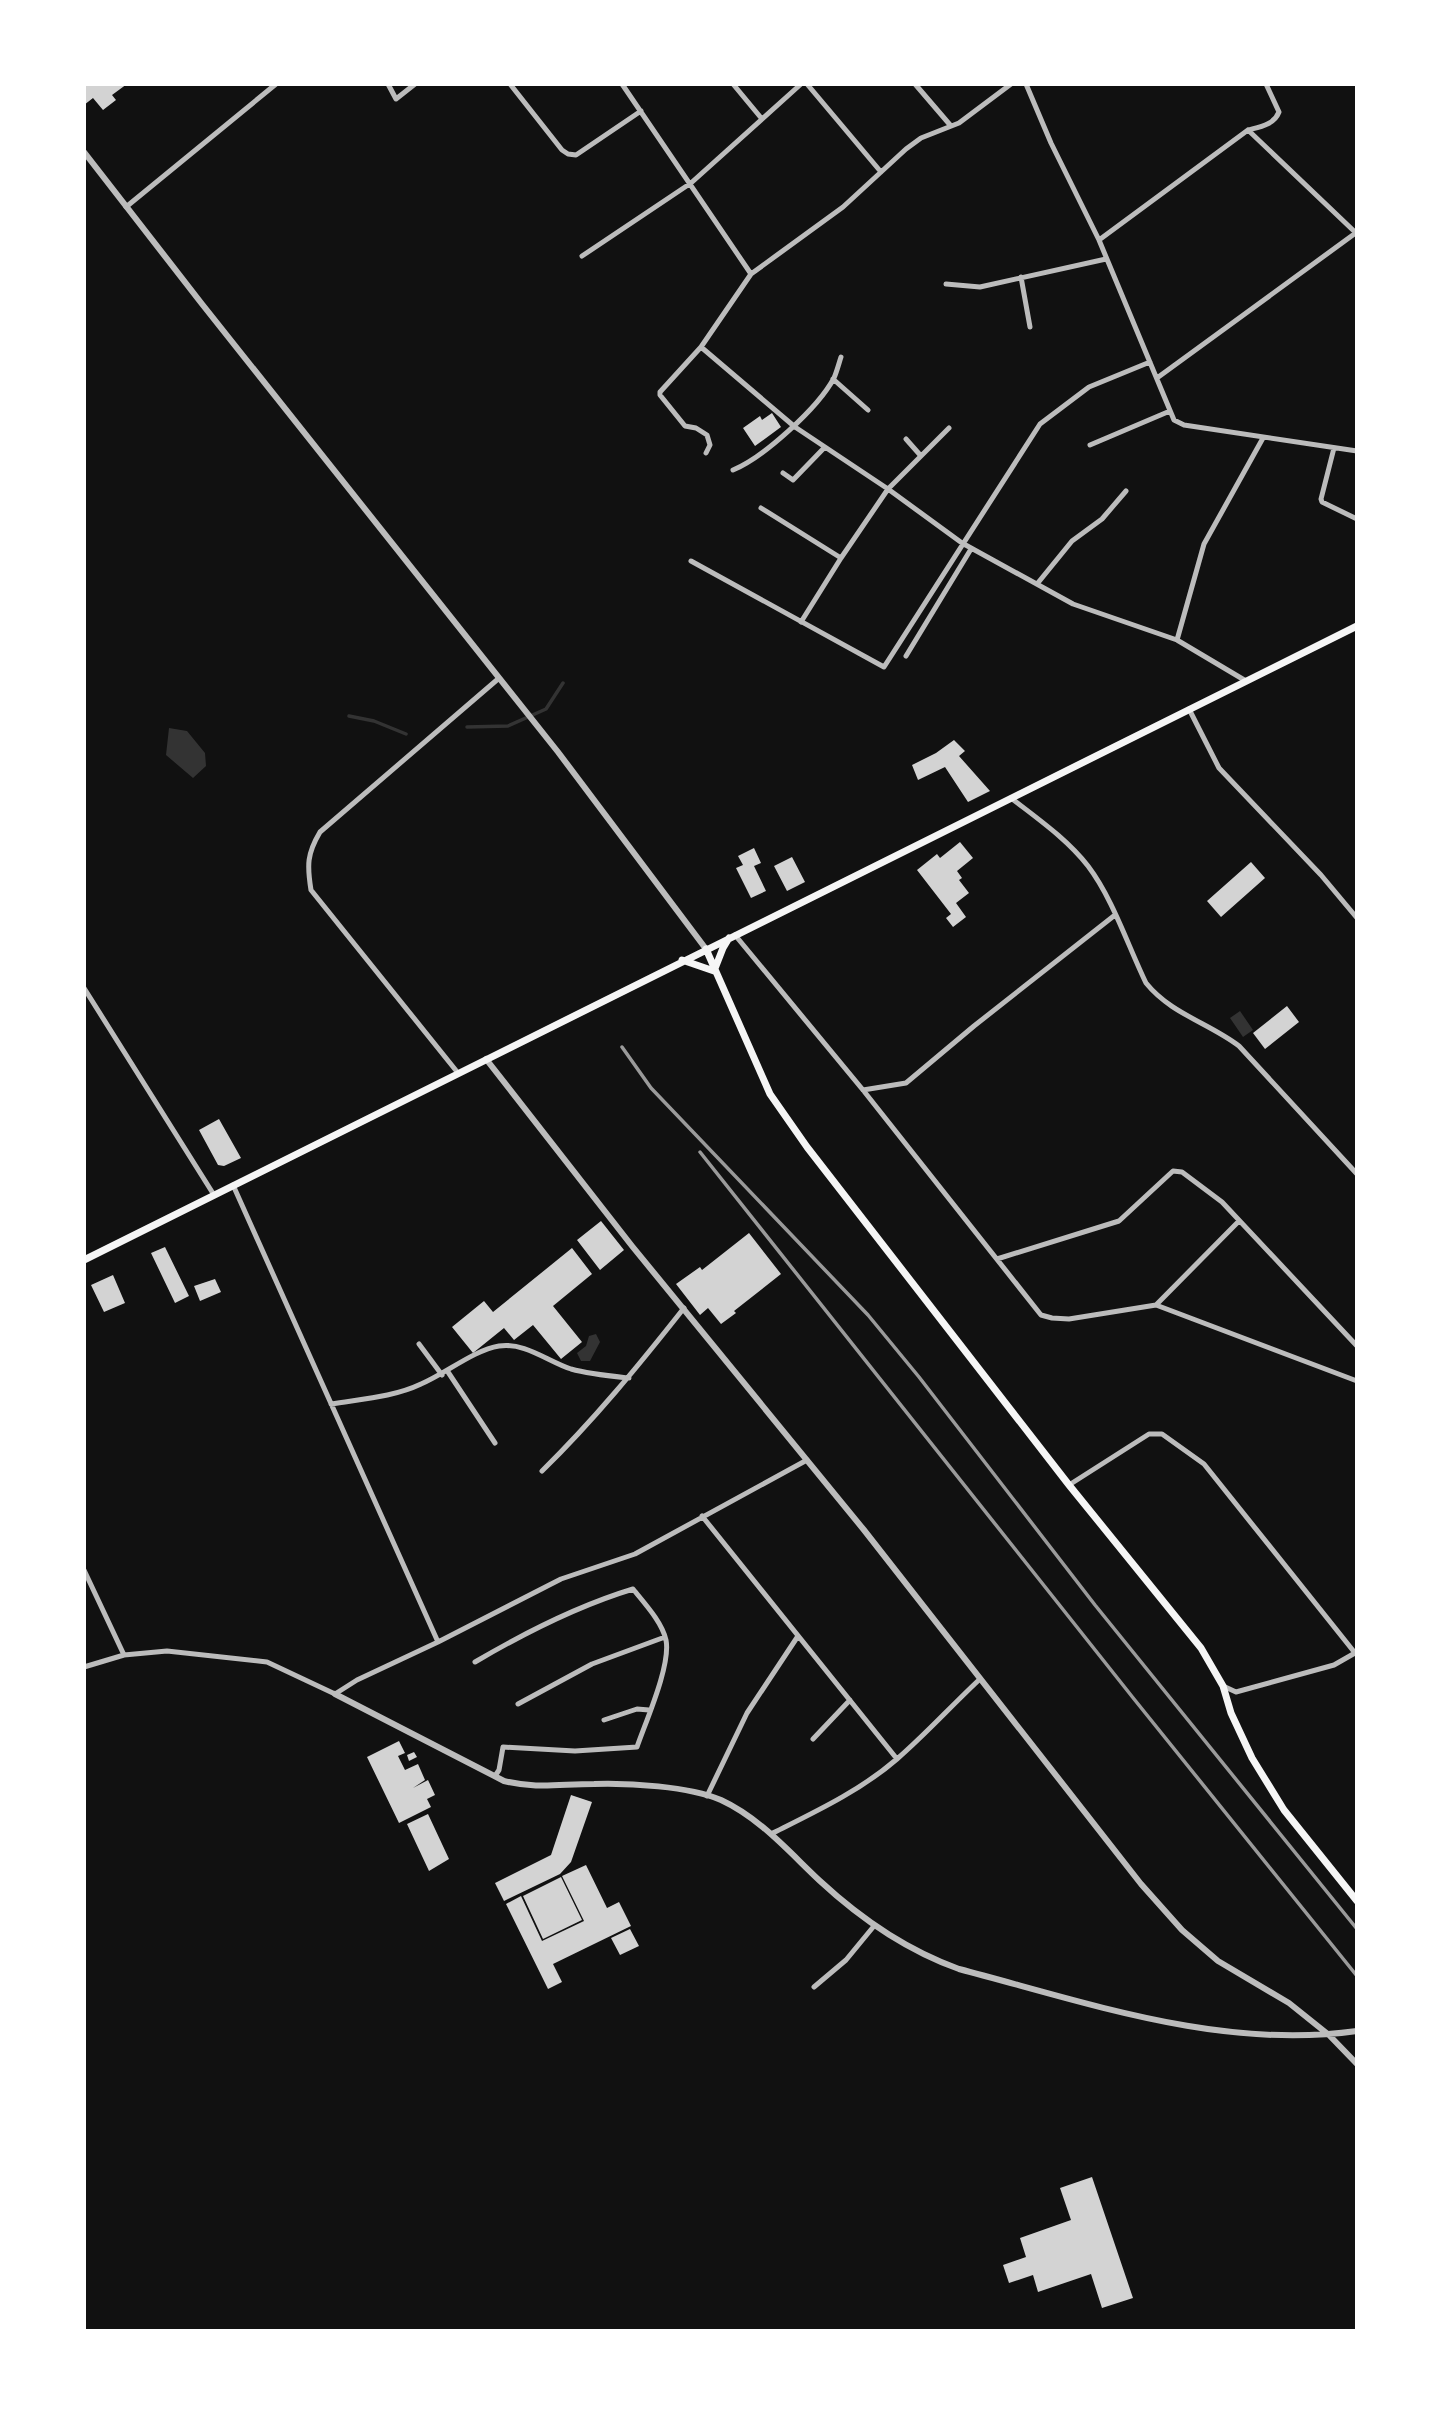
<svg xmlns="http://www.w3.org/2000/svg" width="1441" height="2415" viewBox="0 0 1441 2415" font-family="'Noto Sans',sans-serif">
<rect width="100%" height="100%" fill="#111"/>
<path fill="#333" d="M 169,728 L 187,731 L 205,753 L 206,766 L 193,778 L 166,755 Z
M 1240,1011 L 1253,1030 L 1243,1037 L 1230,1018 Z
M 596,1334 L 600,1342 L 590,1361 L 581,1361 L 577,1353 L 586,1346 L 589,1336 Z"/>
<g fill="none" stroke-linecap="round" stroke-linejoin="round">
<path stroke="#333" stroke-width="3.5" d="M 349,716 L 374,721 L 406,734
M 467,727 L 508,726 L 546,709 L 563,683"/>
</g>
<path fill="#d3d3d3" d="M 84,84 L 127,84 L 112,95 L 116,100 L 103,110 L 93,98 L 84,105 Z
M 772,413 L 781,427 L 755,446 L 743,428 L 760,416 L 762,420 Z
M 954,740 L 965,751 L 959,756 L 990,791 L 968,802 L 945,767 L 918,780 L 912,765 L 936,753 Z
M 960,842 L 973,858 L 957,871 L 962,878 L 959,880 L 969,893 L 956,903 L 966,917 L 953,927 L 946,918 L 951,914 L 917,870 L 937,854 L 940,858 Z
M 754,848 L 761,863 L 754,866 L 766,891 L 751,898 L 736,868 L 743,865 L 738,856 Z
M 792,857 L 805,882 L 787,891 L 774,866 Z
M 1251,862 L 1265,878 L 1221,917 L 1207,901 Z
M 1287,1006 L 1299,1022 L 1265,1049 L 1253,1033 Z
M 219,1119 L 241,1158 L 224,1166 L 218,1165 L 199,1130 Z
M 601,1221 L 624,1250 L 600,1270 L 577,1240 Z
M 749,1233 L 781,1274 L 734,1311 L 736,1313 L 721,1324 L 708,1308 L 700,1315 L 676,1284 L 700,1267 L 702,1270 Z
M 165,1247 L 189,1296 L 175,1303 L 151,1253 Z
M 572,1248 L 592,1274 L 553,1306 L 582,1342 L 561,1359 L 533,1325 L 514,1340 L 504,1328 L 473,1353 L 452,1327 L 484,1301 L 493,1312 Z
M 113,1275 L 125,1303 L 104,1312 L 91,1285 Z
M 215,1279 L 221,1292 L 200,1301 L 194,1286 Z
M 399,1741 L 405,1753 L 398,1756 L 405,1770 L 418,1764 L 425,1780 L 413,1788 L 428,1780 L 435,1795 L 427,1799 L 431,1807 L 399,1823 L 367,1757 Z
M 414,1752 L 417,1757 L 409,1761 L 407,1755 Z
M 571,1795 L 592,1802 L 571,1862 L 560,1874 L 504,1901 L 495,1883 L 551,1855 Z
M 428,1814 L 449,1859 L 429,1871 L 407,1824 Z
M 586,1865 L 607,1908 L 619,1902 L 631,1926 L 553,1964 L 562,1982 L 548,1989 L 506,1904 L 521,1896 L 542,1941 L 584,1921 L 562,1876 Z
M 561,1877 L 582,1920 L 543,1939 L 523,1896 Z
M 630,1929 L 639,1946 L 620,1955 L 611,1938 Z
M 1092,2177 L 1133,2298 L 1102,2308 L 1091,2274 L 1038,2292 L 1033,2275 L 1009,2283 L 1003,2265 L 1026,2257 L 1020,2238 L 1071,2220 L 1060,2188 Z"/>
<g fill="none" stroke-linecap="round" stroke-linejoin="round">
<path stroke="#bcbcbc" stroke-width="5" d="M 388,84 L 396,99 L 415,84
M 510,84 L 562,150 L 568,154 L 576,155 L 641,111
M 622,84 L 751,274
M 733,84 L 762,119
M 807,84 L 881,172
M 915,84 L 951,126
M 1026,84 L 1051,143 L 1099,240 L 1174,420 L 1184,425 L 1357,451
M 1248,130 L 1356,233
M 126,207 L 276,84
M 1099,240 L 1248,130 C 1259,127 1274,125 1279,112 L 1266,84
M 582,256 L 691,183 L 801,84
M 1021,277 L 1030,327
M 946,284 L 980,287 L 1106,259
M 701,347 L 795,427 L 888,489 L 962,543 L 1073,604 L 1177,640 L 1246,681
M 1157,378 L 1357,232
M 833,379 L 868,410
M 906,439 L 921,456
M 1090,445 L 1170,411
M 1334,448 L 1321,499 L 1322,502 L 1357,519
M 706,453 L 710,445 L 707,435 L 696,428 L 685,426 L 660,395 L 660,392 L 701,347 L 751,274 L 843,207 L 906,149 L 921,138 L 959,123 L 1011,84
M 733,470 C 764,457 818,408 834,378 C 837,371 839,363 841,357
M 783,473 L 793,480 L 824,448
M 761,508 L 841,558
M 691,561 L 884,667 L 1040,424 L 1089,387 L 1150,362
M 1037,584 L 1072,541 L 1102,519 L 1126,491
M 801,622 L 841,558 L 888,489 L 949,428
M 1177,640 L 1204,544 L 1263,438
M 906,656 L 971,549
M 1189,709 L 1219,768 L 1321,875 L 1357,918
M 1011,798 C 1038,819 1067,839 1088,866 C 1113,899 1128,946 1146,983 C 1171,1014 1209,1023 1239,1046 L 1357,1174
M 735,935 L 863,1090 L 1041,1315 L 1052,1318 L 1069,1319 L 1156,1305 L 1357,1381
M 84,988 L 214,1195
M 458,1073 L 311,890 C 307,865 307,854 320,832 L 498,679
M 863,1090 L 906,1083 L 974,1026 L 1115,915
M 233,1185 L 438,1642
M 997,1259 L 1119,1221 L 1173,1171 L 1182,1172 L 1222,1202 L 1357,1346
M 1156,1305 L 1239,1221
M 419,1344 L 442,1375
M 448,1372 L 495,1443
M 331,1404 C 361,1399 394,1397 421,1384 C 445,1374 474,1350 499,1346 C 525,1342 547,1361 571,1369 C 589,1374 610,1376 629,1378
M 542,1471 C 594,1420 639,1365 684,1308
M 1069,1485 L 1149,1434 L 1162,1434 L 1204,1464 L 1355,1653 L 1334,1665 L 1236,1692 L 1223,1686
M 702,1516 L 897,1759
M 84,1570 L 124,1655
M 475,1662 C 526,1632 577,1606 633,1589 C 645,1604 662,1622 666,1640 C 671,1665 646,1721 637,1747 L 575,1751 L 503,1747 L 499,1770 L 495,1776
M 84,1667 L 124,1655 L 167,1651 L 267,1662 L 335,1694 L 357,1680 L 438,1642 L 561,1579 L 635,1554 L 807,1460
M 518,1704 L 592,1664 L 665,1637
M 604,1720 L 637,1709 L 649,1710
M 813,1739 L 850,1700
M 707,1796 L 747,1713 L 798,1636
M 771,1834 C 815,1812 860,1791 897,1759 C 926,1734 952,1705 980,1679
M 814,1987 L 846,1960 L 874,1926"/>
<path stroke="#bcbcbc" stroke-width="6" d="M 84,152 L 202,304 L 558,752 L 706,949
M 486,1059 L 632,1246 L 864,1530 L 1141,1884 L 1182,1930 L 1218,1961 L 1289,2003 L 1329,2035 L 1357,2064
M 335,1694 L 504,1781 C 536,1789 560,1784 594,1784 C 629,1783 688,1786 721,1800 C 760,1818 789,1852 820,1881 C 861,1919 906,1950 959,1969 C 1089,2003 1221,2050 1357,2031"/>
<path stroke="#f5f5f5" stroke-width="7" d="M 706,949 L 770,1094 L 807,1147 L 1069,1485 L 1201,1648 L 1223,1686 L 1231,1713 L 1252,1758 L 1284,1810 L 1357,1901
M 682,960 L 714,971
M 714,971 L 723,948 L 729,938
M 84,1260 L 1357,626"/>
<path stroke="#9a9a9a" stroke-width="3.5" d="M 622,1047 L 651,1088 L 868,1315 L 919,1377 L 1095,1605 L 1357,1929
M 700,1152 L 1134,1699 L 1357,1976"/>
</g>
<rect width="1441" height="2415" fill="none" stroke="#ffffff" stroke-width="172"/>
</svg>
